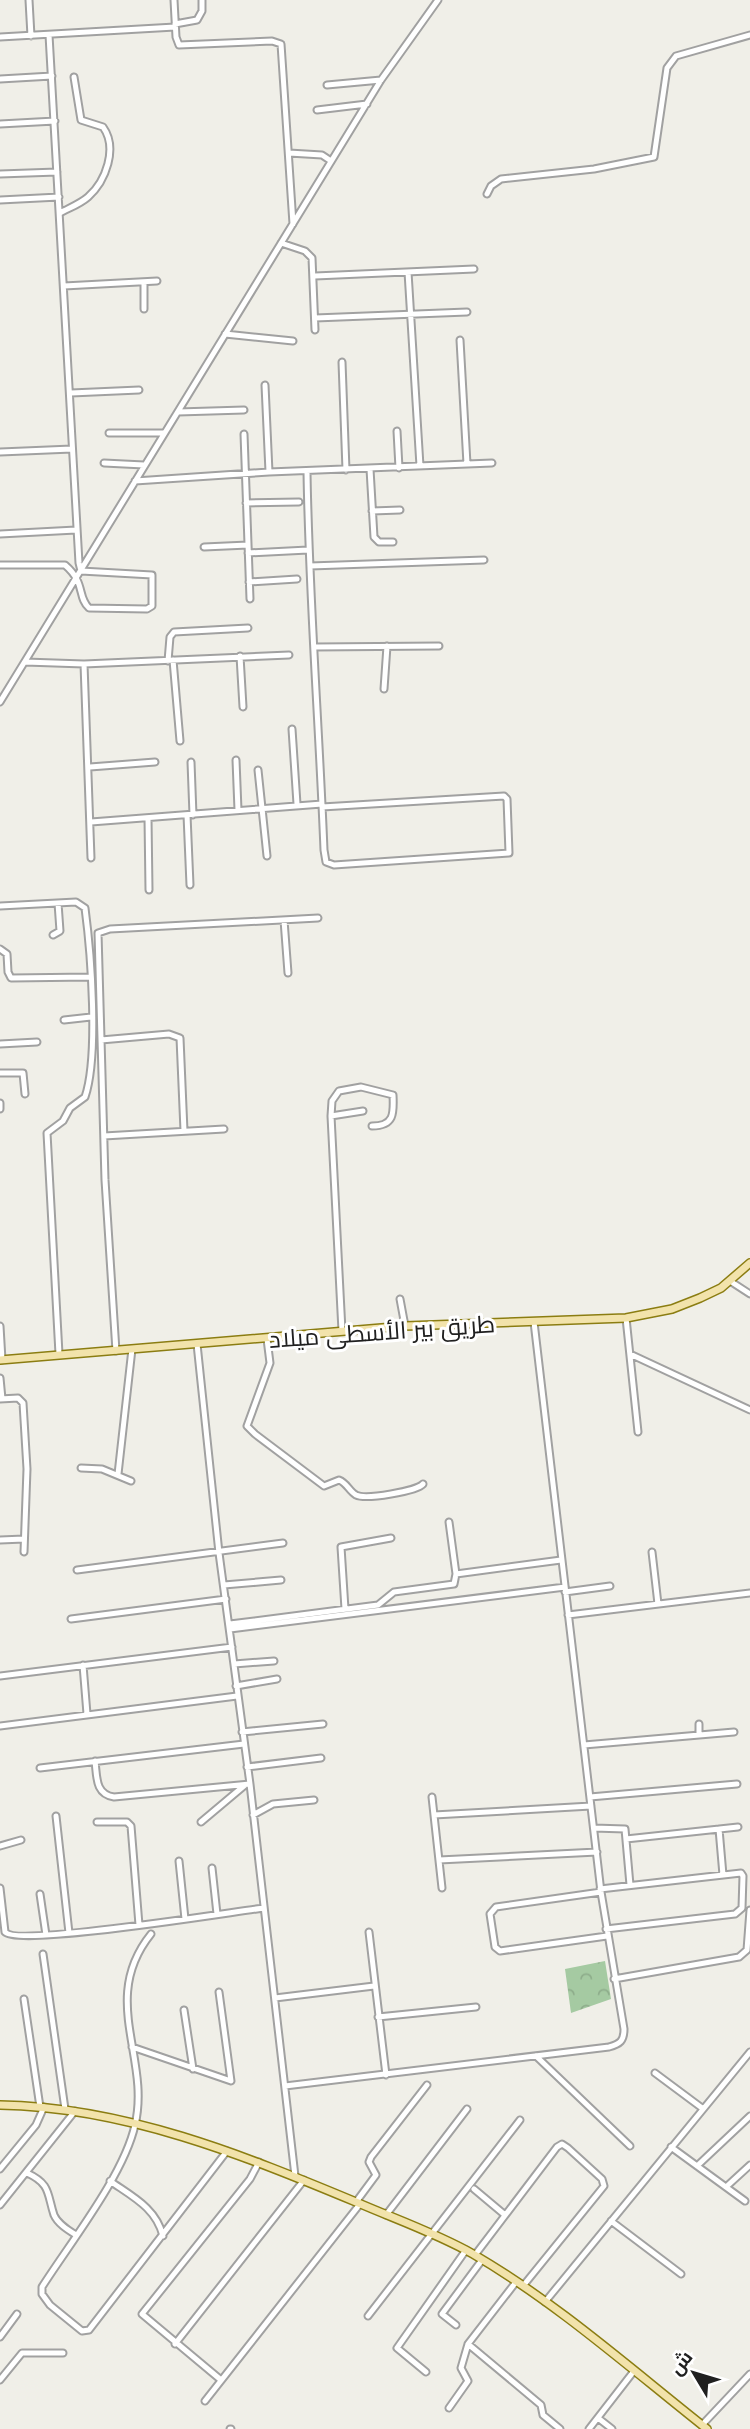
<svg xmlns="http://www.w3.org/2000/svg" width="750" height="2429" viewBox="0 0 750 2429" font-family="Helvetica,Cairo,sans-serif">
<defs>
<pattern id="forest-crowns" width="20" height="18" patternUnits="userSpaceOnUse" patternTransform="scale(1.75)"><rect width="20" height="18" fill="#a5caa2"/><path d="M2 6a3 3 0 1 1 6 0M12 15a3 3 0 1 1 6 0" fill="none" stroke="#8ead8b"/></pattern>
</defs>
<rect width="100%" height="100%" fill="#f0efe8"/>
<path fill="url(#forest-crowns)" d="M 605,1961 L 611,1999 L 571,2013 L 565,1969 Z"/>
<g fill="none" stroke-linecap="round" stroke-linejoin="round">
<g stroke="#a1a1a1" stroke-width="9">
<path id="minor" d="M 29,0 L 31,36
M 174,0 L 176,37 L 179,45 L 272,41 L 281,44 L 293,224
M 175,24 L 197,20 L 202,11 L 202,0
M 0,37 L 175,27
M 0,79 L 52,76
M 327,85 L 381,80
M 317,110 L 367,104
M 0,124 L 55,121
M 289,153 L 322,155 L 331,161
M 0,174 L 57,172
M 487,194 L 491,186 L 501,179 L 594,169 L 654,157 L 667,68 L 676,56 L 750,35
M 0,200 L 59,197
M 60,213 C 69,208 80,204 88,197 C 106,181 118,148 103,127 L 81,120 L 74,77
M 281,243 L 305,251 L 312,258 L 315,330
M 408,272 L 420,466
M 315,276 L 474,269
M 144,282 L 144,309
M 64,286 L 157,281
M 315,318 L 467,312
M 225,334 L 293,341
M 460,340 L 467,464
M 342,362 L 346,470
M 265,385 L 269,472
M 71,393 L 139,390
M 178,412 L 244,410
M 397,431 L 399,468
M 109,433 L 163,433
M 244,434 L 250,599
M 0,452 L 72,449
M 104,463 L 144,465
M 370,469 L 374,537 L 379,542 L 393,542
M 307,472 C 309,598 319,724 324,850 L 326,862 L 334,865 L 509,853 L 507,799 L 504,796 L 322,807
M 135,481 L 269,472 L 492,463
M 246,503 L 299,502
M 372,511 L 400,510
M 0,534 L 76,530
M 204,547 L 248,545
M 248,553 L 308,550
M 0,565 L 65,565 C 86,583 77,597 89,608 L 147,609 L 152,606 L 152,575 L 81,571 L 79,563 L 49,35
M 310,566 L 484,560
M 249,582 L 297,579
M 315,647 L 439,646
M 240,656 L 243,707
M 173,660 L 180,741
M 168,661 L 170,637 L 174,632 L 248,628
M 25,662 L 84,664 L 289,655
M 84,664 L 91,858
M 384,689 L 387,646
M 0,702 L 381,80 L 438,0
M 292,729 L 297,804
M 236,760 L 238,810
M 191,762 L 193,815
M 90,767 L 155,762
M 258,770 L 267,856
M 187,815 L 190,885
M 148,818 L 149,890
M 91,822 L 322,804
M 0,906 L 76,902 L 85,908 C 91,953 99,1056 85,1097 L 70,1108 L 63,1121 L 47,1133 L 59,1354
M 284,920 L 288,973
M 53,935 L 60,931 L 58,903
M 0,949 L 7,954 L 8,972 L 11,978 L 90,977
M 64,1020 L 91,1017
M 101,1040 L 169,1034 L 180,1038 L 184,1131
M 0,1044 L 37,1042
M 0,1073 L 23,1073 L 25,1094
M 0,1103 L 0,1109
M 331,1116 L 363,1111
M 104,1136 L 224,1129
M 730,1281 L 750,1294
M 400,1299 L 405,1326
M 626,1318 L 638,1432
M 0,1326 L 2,1360
M 342,1331 L 331,1116 L 332,1101 L 339,1091 L 361,1087 L 393,1095 C 394,1114 394,1126 372,1126
M 267,1339 L 270,1363 L 247,1426 L 255,1434 L 324,1486 L 339,1480 C 347,1483 349,1491 356,1495 C 366,1500 417,1491 423,1484
M 197,1344 L 219,1553 L 250,1784 L 295,2176
M 116,1351 L 105,1180 L 98,933 L 110,929 L 318,918
M 630,1354 L 750,1410
M 0,1378 L 2,1399
M 0,1399 L 18,1398 L 23,1403 L 27,1469 L 24,1552
M 81,1468 L 102,1469 L 131,1481
M 118,1474 L 132,1349
M 449,1522 L 456,1574 L 561,1560
M 0,1540 L 24,1539
M 652,1552 L 658,1604
M 77,1570 L 283,1543
M 224,1585 L 281,1580
M 565,1592 L 610,1586
M 345,1609 L 341,1547 L 391,1538
M 568,1615 L 750,1593
M 71,1619 L 226,1599
M 230,1624 L 378,1605 L 394,1592 L 454,1584 L 456,1574
M 230,1629 L 565,1587
M 234,1664 L 274,1661
M 83,1665 L 87,1714
M 0,1676 L 232,1647
M 236,1686 L 277,1679
M 699,1724 L 699,1735
M 0,1726 L 237,1696
M 242,1732 L 323,1724
M 584,1745 L 734,1732
M 95,1761 C 97,1777 95,1794 114,1797 L 250,1784
M 247,1767 L 321,1758
M 40,1768 L 244,1744
M 432,1797 L 442,1888
M 590,1797 L 737,1784
M 253,1815 L 273,1804 L 314,1800
M 434,1815 L 591,1806
M 56,1816 L 69,1933
M 97,1822 L 127,1822 L 131,1826 L 139,1925
M 201,1822 L 245,1785
M 594,1828 L 625,1829 L 630,1885
M 719,1829 L 723,1875
M 626,1839 L 738,1827
M 0,1846 L 21,1840
M 439,1860 L 597,1852
M 179,1861 L 185,1919
M 212,1868 L 217,1914
M 0,1888 L 5,1932 C 17,1947 231,1912 264,1908
M 600,1889 L 741,1873 L 743,1876 L 742,1908 L 735,1914 L 606,1929
M 601,1892 L 496,1907 L 490,1914 L 495,1947 L 500,1951 L 607,1936
M 40,1894 L 46,1935
M 369,1932 L 386,2075
M 151,1934 C 99,1999 151,2058 135,2125 C 124,2175 70,2243 42,2287 L 42,2294 L 50,2305 L 82,2331 L 89,2330 L 227,2151
M 43,1954 L 65,2109
M 614,1979 L 739,1957 L 747,1950 L 750,1910
M 275,1998 L 374,1986
M 24,1999 L 40,2107
M 184,2010 L 193,2069
M 378,2017 L 476,2007
M 132,2047 L 231,2081 L 219,1992
M 536,2056 L 630,2146
M 655,2073 L 702,2108
M 285,2086 L 609,2047 C 620,2044 624,2041 624,2029 L 601,1892 L 534,1322
M 671,2147 L 745,2201
M 697,2166 L 750,2116
M 0,2169 L 36,2125 L 44,2107
M 27,2173 C 51,2184 47,2194 54,2215 C 58,2224 68,2230 76,2235
M 110,2181 C 133,2197 156,2208 163,2236
M 726,2187 L 750,2165
M 474,2189 L 505,2215
M 356,2202 L 376,2175 L 369,2162 L 371,2157 L 427,2085
M 0,2205 L 75,2111
M 386,2215 L 467,2109
M 611,2221 L 681,2274
M 475,2255 L 557,2147 L 562,2144 L 568,2148 L 602,2179 L 604,2186 L 523,2286
M 545,2302 L 750,2052
M 368,2316 L 520,2120
M 456,2325 L 442,2314 L 482,2260
M 0,2337 L 17,2314
M 175,2344 L 304,2180
M 468,2344 L 541,2405 L 543,2415 L 560,2429
M 426,2372 L 397,2348 L 466,2250
M 0,2380 L 22,2353 L 63,2353
M 221,2380 L 142,2314 L 250,2179 L 259,2162
M 205,2401 L 360,2204
M 449,2408 L 468,2381 L 461,2368 L 468,2344 L 516,2282
M 598,2418 L 612,2429
M 702,2425 L 750,2374
M 230,2429 L 231,2429
M 589,2429 L 634,2371"/>
</g>
<g stroke="#8b7d12" stroke-width="10">
<path id="major" d="M 0,1360 L 405,1326 L 626,1318 L 672,1309 L 700,1298 L 721,1288 L 750,1263
M 0,2105 C 125,2107 243,2155 356,2202 C 395,2219 436,2233 473,2254 C 557,2303 631,2369 707,2429"/>
</g>
<use href="#minor" stroke="#fff" stroke-width="5"/>
<use href="#major" stroke="#f2e3ab" stroke-width="7"/>
</g>
<g text-anchor="middle" stroke-width="6" stroke-linejoin="round" paint-order="stroke">
<g font-size="24" fill="#202020" stroke="#fff">
<text transform="translate(382 1332) rotate(-4)" y="8">طريق بير الأسطى ميلاد</text>
</g>
</g>
<g transform="translate(694 2373) rotate(308)" stroke="#ffffff" stroke-width="5" paint-order="stroke">
<path d="M0-5L12 26L0 18L-12 26Z" fill="#202020"/>
<text y="-10" font-size="19" font-weight="bold" text-anchor="middle" fill="#202020">ش</text>
</g>
</svg>
